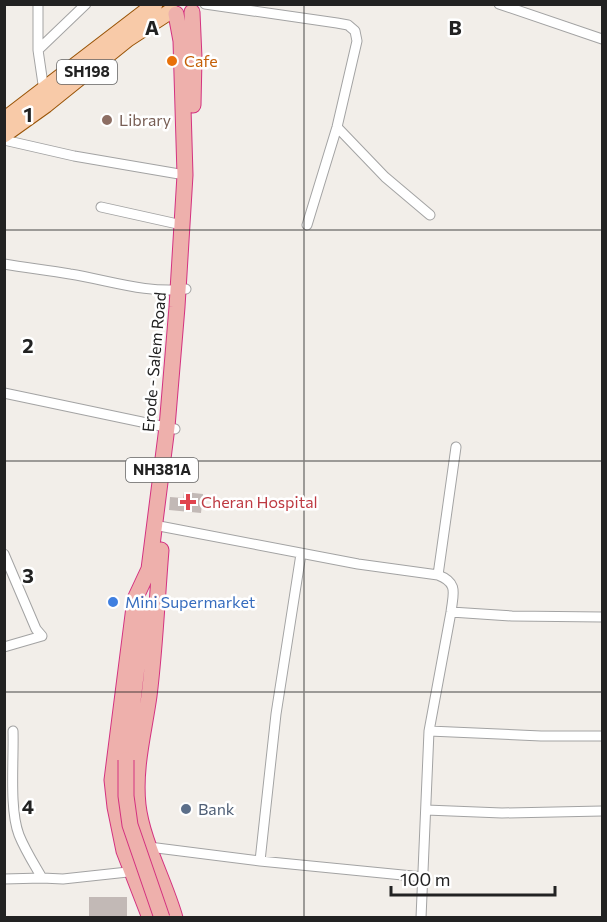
<svg xmlns="http://www.w3.org/2000/svg" width="607" height="922" viewBox="0 0 607 922" font-family="Commissioner,sans-serif">
<rect width="100%" height="100%" fill="#f2eee9"/>
<path fill="#c2b9b6" d="M 184,492 L 203,494 L 201,513 L 169,510 L 170,497 L 183,498 Z
M 89,897 L 127,897 L 127,918 L 89,918 Z"/>
<g fill="none" stroke-linecap="round" stroke-linejoin="round">
<g stroke="#a3a3a3" stroke-width="11">
<path id="minor" d="M 38,4 L 38,50 L 44,91
M 205,4 L 337,23 L 348,25 L 355,31 L 357,41 L 337,127 L 307,225
M 499,4 L 602,39
M 38,50 L 86,4
M 337,127 L 385,177 L 430,215
M 4,140 L 74,156 L 185,175
M 101,207 L 182,225
M 4,264 C 26,268 48,270 70,274 C 108,280 147,294 186,289
M 4,393 L 175,429
M 154,525 L 358,564 L 438,575 C 459,583 453,594 451,612 L 429,731 L 421,918
M 4,554 L 36,629 L 42,636 L 4,647
M 438,575 L 456,447
M 451,612 L 512,616 L 602,617
M 13,731 C 14,760 9,809 19,835 C 25,850 34,864 42,878
M 429,731 L 541,736 L 602,736
M 426,810 L 502,813 L 602,811
M 145,847 L 149,847 L 260,861 L 423,877
M 260,861 L 276,714 L 301,554
M 4,879 L 42,878 L 63,879 L 137,871"/>
</g>
<g stroke="#995407" stroke-width="17">
<path id="primary" d="M 4,120 L 155,4
M 4,135 L 46,105 L 128,39 L 171,11"/>
</g>
<g stroke="#d43280" stroke-width="17">
<path id="trunk" d="M 192,12 L 194,58 L 193,105
M 161,550 C 157,599 155,648 149,696 C 144,732 134,768 138,805 C 142,841 165,882 175,918
M 126,760 L 144,608
M 150,918 L 124,851 L 115,807 L 112,780 L 135,599 L 149,569 L 167,427 L 177,307 L 185,175 L 181,41 L 176,14"/>
</g>
<use href="#minor" stroke="#fff" stroke-width="9"/>
<use href="#primary" stroke="#f8caa8" stroke-width="15"/>
<use href="#trunk" stroke="#eeb0ac" stroke-width="15"/>
<g stroke="#d43280" stroke-width="17" stroke-linecap="butt">
<path id="trunk-bridge" d="M 126,760 L 126,796 L 130,825 L 162,918"/>
</g>
<use href="#trunk-bridge" stroke="#eeb0ac" stroke-width="15"/>
</g>
<path fill="none" stroke="#222" stroke-width="1.5" stroke-opacity="0.55" d="M 304,4 L 304,918M 4,230 L 602,230M 4,461 L 602,461M 4,692 L 602,692"/>
<circle fill="#e8710a" stroke="#fff" stroke-width="2" cx="172" cy="61" r="6"/>
<circle fill="#8d6e63" stroke="#fff" stroke-width="2" cx="107" cy="120" r="6"/>
<path fill="#e0444e" stroke="#fff" stroke-width="2" d="M185 493h6v6h6v6h-6v6h-6v-6h-6v-6h6z"/>
<circle fill="#3f7fe0" stroke="#fff" stroke-width="2" cx="113" cy="602" r="6"/>
<circle fill="#5c6f8a" stroke="#fff" stroke-width="2" cx="186" cy="809" r="6"/>
<g text-anchor="middle" stroke-width="5" stroke-linejoin="round" paint-order="stroke">
<g fill="#fff" stroke="#646464" stroke-width="1.5">
<rect x="57" y="60" width="60" height="24" rx="4.5"/>
<rect x="126" y="458" width="72" height="24" rx="4.5"/>
</g>
<g font-size="15" font-weight="bold" fill="#222">
<text x="87" y="77">SH198</text>
<text x="162" y="475">NH381A</text>
</g>
<g font-size="16" fill="#c56008" stroke="#fff" text-anchor="start">
<text x="184" y="67">Cafe</text>
</g>
<g font-size="16" fill="#785e54" stroke="#fff" text-anchor="start">
<text x="119" y="126">Library</text>
</g>
<g font-size="16" fill="#222" stroke="#fff">
<text transform="translate(154 362) rotate(-85)" y="6">Erode - Salem Road</text>
</g>
<g font-size="16" fill="#be3a42" stroke="#fff" text-anchor="start">
<text x="201" y="508">Cheran Hospital</text>
</g>
<g font-size="16" fill="#366cbe" stroke="#fff" text-anchor="start">
<text x="125" y="608">Mini Supermarket</text>
</g>
<g font-size="16" fill="#4e5e75" stroke="#fff" text-anchor="start">
<text x="198" y="815">Bank</text>
</g>
</g>
<g font-size="20" text-anchor="middle" font-weight="bold" fill="#222" stroke="#fff" stroke-width="5" stroke-linejoin="round" paint-order="stroke">
<text x="152" y="35">A</text>
<text x="455" y="35">B</text>
<text x="28" y="122">1</text>
<text x="28" y="353">2</text>
<text x="28" y="583">3</text>
<text x="28" y="814">4</text>
</g>
<rect width="607" height="922" fill="none" stroke="#222222" stroke-width="12"/>
<path d="M391 886v9h164v-9" fill="none" stroke="#222222" stroke-width="3"/>
<text x="400" y="886" font-size="18" fill="#222222" stroke="#ffffff" stroke-width="4.5" paint-order="stroke">100 m</text>
</svg>
